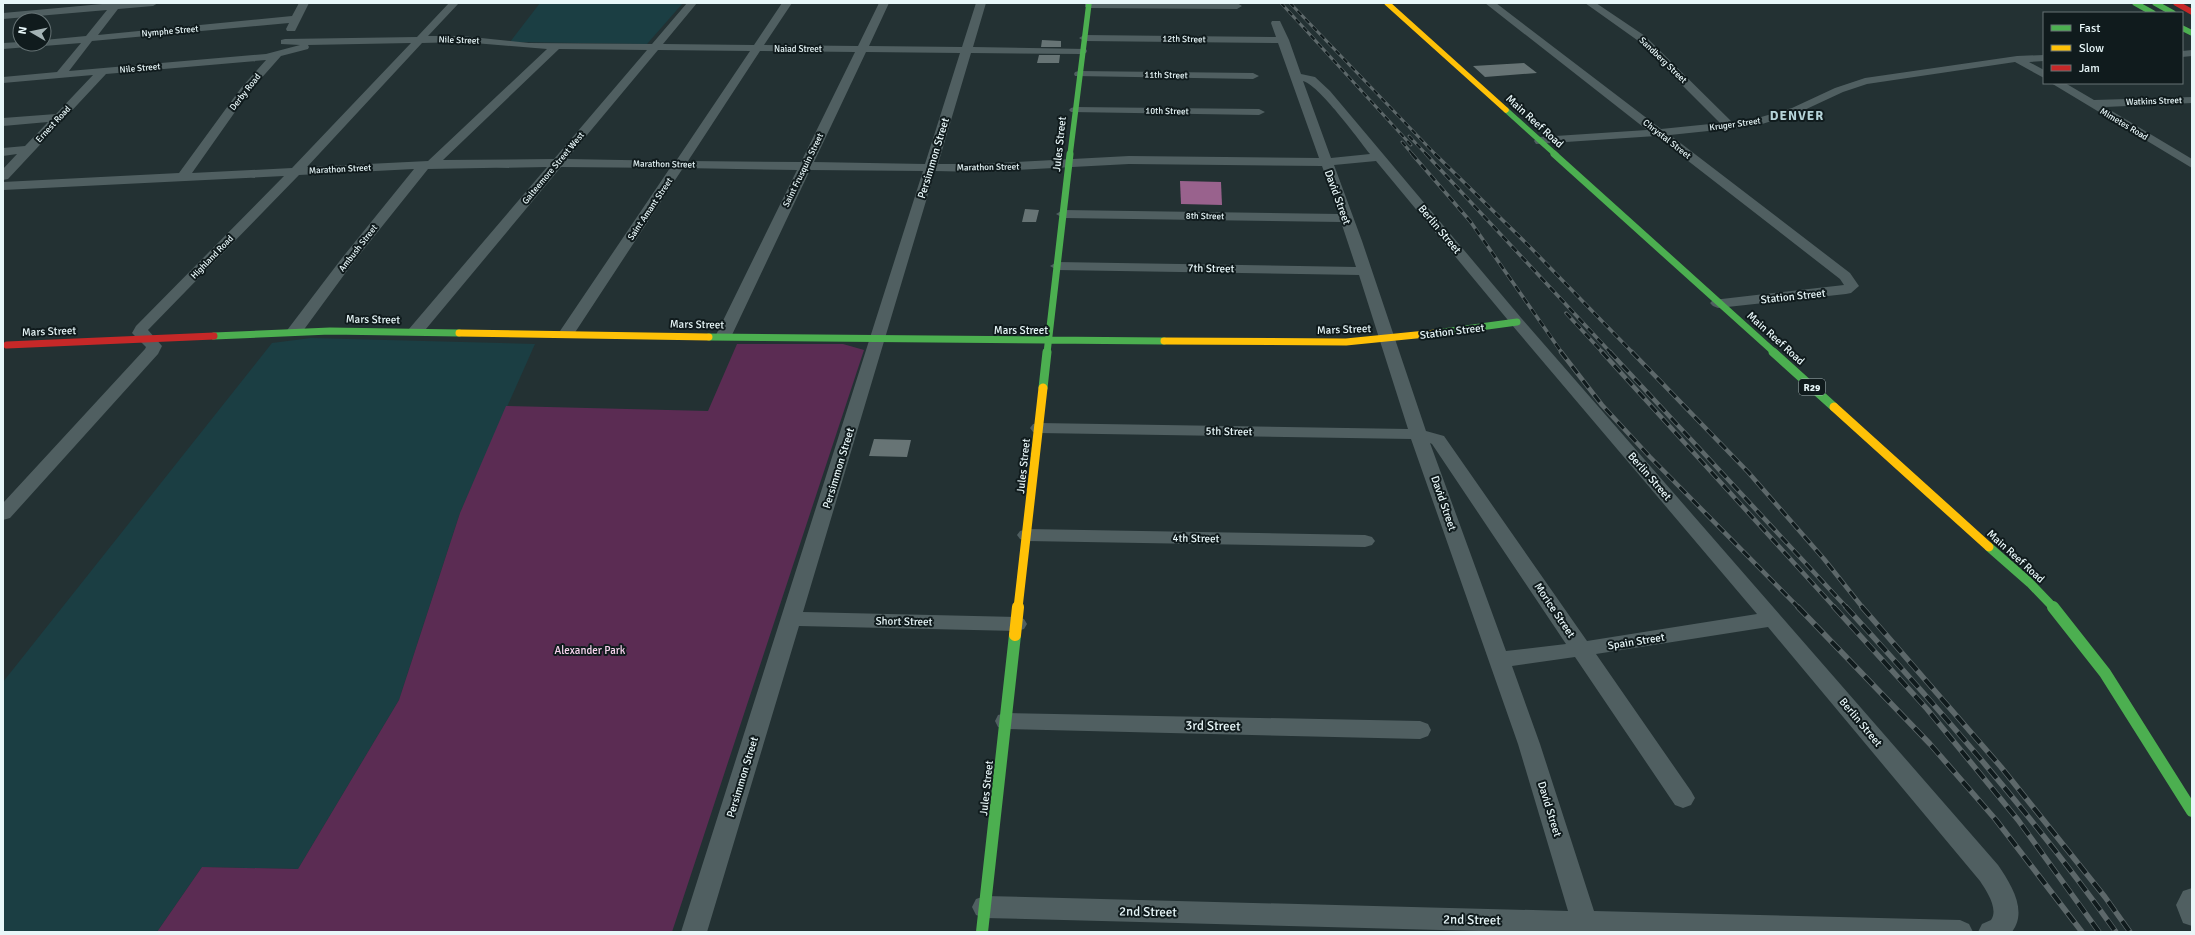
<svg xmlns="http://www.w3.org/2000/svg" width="2195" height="935" viewBox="0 0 2195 935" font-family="Signika,sans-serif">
<rect width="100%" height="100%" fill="#233133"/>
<path fill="#1b3e43" d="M 540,3 L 683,3 L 647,44 L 510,42 Z
M 311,338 L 535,344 L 460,513 L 399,700 L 298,869 L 202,867 L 157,932 L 3,932 L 3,682 L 272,343 Z"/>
<path fill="#5b2c53" d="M 737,344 L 843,344 L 864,350 L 672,932 L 157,932 L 202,867 L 298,869 L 399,700 L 460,513 L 506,406 L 708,411 Z"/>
<path fill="#99628d" d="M 1180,181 L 1221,182 L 1222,205 L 1181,204 Z"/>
<path fill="#677475" d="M 1042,40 L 1061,41 L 1061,47 L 1041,47 Z
M 1039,55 L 1060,55 L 1059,63 L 1037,63 Z
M 1524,63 L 1537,73 L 1485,77 L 1473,66 Z
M 1025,209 L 1039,210 L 1036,222 L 1022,222 Z
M 874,439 L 911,440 L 907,457 L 869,456 Z"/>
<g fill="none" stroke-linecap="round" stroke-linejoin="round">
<path fill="#505f61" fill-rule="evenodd" d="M 113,3 L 158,3 L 153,6 L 118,9 L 98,35 L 292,16 L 299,3 L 309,3 L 295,31 L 287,31 L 286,29 L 289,23 L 92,41 L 69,71 L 266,54 L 300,45 L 281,44 L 281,40 L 285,39 L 417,37 L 449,3 L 459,3 L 428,36 L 462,36 L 529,43 L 652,44 L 687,3 L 697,3 L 663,44 L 754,45 L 782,3 L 792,3 L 764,45 L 858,46 L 879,3 L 889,3 L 869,46 L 962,47 L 976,3 L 986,3 L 973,47 L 1086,49 L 1087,51 L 1086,53 L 1082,54 L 971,53 L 938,164 L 979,164 L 1129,156 L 1319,158 L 1278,43 L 1084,41 L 1079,38 L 1084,35 L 1276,37 L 1271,23 L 1272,21 L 1280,21 L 1289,40 L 1301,74 L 1315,77 L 1330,91 L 1522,319 L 1998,865 C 2011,884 2028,911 2012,932 L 1978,932 L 1982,924 L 1991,920 C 1999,909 1986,890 1980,881 L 1768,627 L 1596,654 L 1691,791 L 1695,798 L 1691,805 L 1683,808 L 1675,805 L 1575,657 L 1512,666 L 1540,744 L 1594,911 L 1960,920 L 1969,924 L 1973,932 L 1516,932 L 985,918 L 976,915 L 972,907 L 976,899 L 985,896 L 1568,911 L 1518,744 L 1411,439 L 1039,433 L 1033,432 L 1030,428 L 1033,424 L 1039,423 L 1408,429 L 1359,275 L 1057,270 L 1050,266 L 1057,262 L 1356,267 L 1341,222 L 1063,218 L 1056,214 L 1063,210 L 1339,214 L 1322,166 L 1129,164 L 979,172 L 935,171 L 803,612 L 1017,617 L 1024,619 L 1027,624 L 1024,629 L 1017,631 L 799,626 L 707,932 L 681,932 L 923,171 L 810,170 L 731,337 L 729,340 L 717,340 L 715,337 L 797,170 L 683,168 L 574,334 L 572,337 L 560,337 L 558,334 L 670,168 L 561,167 L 421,335 L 409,335 L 407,332 L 409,329 L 547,167 L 428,169 L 352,264 L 300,335 L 288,335 L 286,332 L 288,329 L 342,258 L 414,169 L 299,175 L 148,330 L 162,346 L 158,354 L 10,518 L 3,520 L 3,503 L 145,349 L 146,347 L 132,333 L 136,326 L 284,176 L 3,190 L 3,182 L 179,173 L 241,88 L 266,60 L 106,74 L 8,179 L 3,180 L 3,169 L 17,154 L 3,156 L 3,148 L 25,146 L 48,122 L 3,126 L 3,118 L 56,114 L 93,75 L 3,83 L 3,77 L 57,72 L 81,43 L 44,46 L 39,44 L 44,44 L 44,40 L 86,36 L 107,10 L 3,19 L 3,13 ZM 462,42 L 547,49 L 428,161 L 307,167 L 422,43 ZM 411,43 L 292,168 L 192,173 L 249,92 L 281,56 L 308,49 L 309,47 L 308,45 ZM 559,49 L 647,50 L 554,159 L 443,160 ZM 658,50 L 750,51 L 676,161 L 567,159 ZM 760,51 L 855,52 L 801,162 L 688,161 ZM 866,52 L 960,53 L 925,164 L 814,162 ZM 1303,81 C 1318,84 1359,140 1370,154 L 1331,158 ZM 1376,161 L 1512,325 L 1757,614 L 1587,641 L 1444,436 L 1426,431 L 1362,241 L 1334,165 ZM 1430,443 L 1432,444 L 1566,644 L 1506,651 Z
M 1085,3 L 1237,3 L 1242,6 L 1237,9 L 1088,8 L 1085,7 Z
M 1485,3 L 1496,3 L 1661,129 L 1720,123 L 1637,40 L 1585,3 L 1596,3 L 1645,36 L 1732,122 L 1751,120 L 1792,108 L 1835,88 L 1865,78 L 2017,56 L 2044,55 L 2044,61 L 2029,62 L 2044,70 L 2044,78 L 2015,62 L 1867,84 L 1843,92 L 1800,112 L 1756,126 L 1670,135 L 1850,273 L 1859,286 L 1851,293 L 1846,294 L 1718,308 L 1713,306 L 1710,303 L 1713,300 L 1844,285 L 1840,279 L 1656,136 L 1536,144 L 1534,141 L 1536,138 L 1540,137 L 1647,130 Z
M 20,42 L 20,44 L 33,44 L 28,47 L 3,49 L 3,43 Z
M 2192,50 L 2192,56 L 2182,57 L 2182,51 Z
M 1079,71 L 1253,73 L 1259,76 L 1253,79 L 1075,76 L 1074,74 L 1075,72 Z
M 2051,83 L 2065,83 L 2094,100 L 2192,97 L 2192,103 L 2105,107 L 2192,159 L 2192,168 Z
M 1075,107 L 1259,109 L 1265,112 L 1259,115 L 1071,112 L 1069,110 L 1071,108 Z
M 1027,529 L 1365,535 L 1372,537 L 1375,541 L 1372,545 L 1365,547 L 1027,541 L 1020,539 L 1017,535 L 1020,531 Z
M 1006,713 L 1420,721 L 1428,724 L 1431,730 L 1428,736 L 1420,739 L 1006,729 L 998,727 L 995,721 L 998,715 Z
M 2192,888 L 2192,926 L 2183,923 L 2176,905 L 2183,891 Z"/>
<path stroke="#4caf50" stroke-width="5.5" d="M 2135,3 L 2153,13
M 2155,3 L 2173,13
M 2182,28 L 2192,33
M 1506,110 L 1556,155
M 1070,155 L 1089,3"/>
<path stroke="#4caf50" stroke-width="7" d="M 1554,154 L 1775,353
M 1436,333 L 1517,322
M 214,336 L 330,331 L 459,333
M 709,337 L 1164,341
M 1047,353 L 1070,154"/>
<path stroke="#4caf50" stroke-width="9" d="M 1773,352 L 1834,407
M 1043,388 L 1047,352
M 1989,547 L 2030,583 L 2054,608"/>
<path stroke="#4caf50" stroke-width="12" d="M 2053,607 L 2105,673 L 2192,811
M 982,932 L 1015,635"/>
<path stroke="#ffc107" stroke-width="5.5" d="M 1387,3 L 1506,110"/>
<path stroke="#ffc107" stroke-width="7" d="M 459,333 L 709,337
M 1164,341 L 1346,342 L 1436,333"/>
<path stroke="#ffc107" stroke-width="9" d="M 1834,407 L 1989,547
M 1018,608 L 1043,388"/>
<path stroke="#ffc107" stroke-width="12" d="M 1015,635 L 1018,607"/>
<path stroke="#c62828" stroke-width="5.5" d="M 2176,3 L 2192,12"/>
<path stroke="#c62828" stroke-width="7" d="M 7,345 L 214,336"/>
<g stroke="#5d686a" stroke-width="3">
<path id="rail-far3" d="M 1281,3 L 1411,145
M 1290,3 L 1436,155
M 1409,136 L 1427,155
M 1402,142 L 1413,155"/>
</g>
<g stroke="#5d686a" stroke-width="3.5">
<path id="rail-far2" d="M 1412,154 L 1470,221 L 1562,353
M 1426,154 L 1611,353
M 1435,154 L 1528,245 L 1633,353
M 1566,313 L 1603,353"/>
</g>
<g stroke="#5d686a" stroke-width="4.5">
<path id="rail-far1" d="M 1561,352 L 1602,405 L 1650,457 L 1799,608
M 1602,352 L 1835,608
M 1610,352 L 1847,608
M 1632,352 L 1748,472 L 1824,559 L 1863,608"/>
</g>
<g stroke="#5d686a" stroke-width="5.5">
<path id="rail" d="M 1798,607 L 1930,744 L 1996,820 L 2082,932
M 1834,607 L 1927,709 L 2018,820 L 2099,932
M 1846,607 C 1941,711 2034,817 2116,932
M 1862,607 L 2001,767 L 2105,897 L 2130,932"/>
</g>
<use href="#rail-far3" stroke="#101b1d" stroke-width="2" stroke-dasharray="5.5" stroke-linecap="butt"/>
<use href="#rail-far2" stroke="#101b1d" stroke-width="2.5" stroke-dasharray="7" stroke-linecap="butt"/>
<use href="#rail-far1" stroke="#101b1d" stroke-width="3" stroke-dasharray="9" stroke-linecap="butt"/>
<use href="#rail" stroke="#101b1d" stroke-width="4" stroke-dasharray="12" stroke-linecap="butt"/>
</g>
<g text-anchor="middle" stroke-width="4" stroke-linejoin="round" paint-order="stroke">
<g font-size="9" fill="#e8f7f9" stroke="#101b1d">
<text transform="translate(170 31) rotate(-5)" y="3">Nymphe Street</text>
<text transform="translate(1184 39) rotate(1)" y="3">12th Street</text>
<text transform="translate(459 40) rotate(2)" y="3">Nile Street</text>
<text x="798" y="52">Naiad Street</text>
<text transform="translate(1663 60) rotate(44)" y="3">Sandberg Street</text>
<text transform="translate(140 68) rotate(-5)" y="3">Nile Street</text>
<text transform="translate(1166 75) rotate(1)" y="3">11th Street</text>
<text transform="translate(245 92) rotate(-52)" y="3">Derby Road</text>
<text transform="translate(2154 101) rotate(-2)" y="3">Watkins Street</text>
<text transform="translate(1167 111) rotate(1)" y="3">10th Street</text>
<text transform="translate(53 124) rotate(-47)" y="3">Ernest Road</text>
<text transform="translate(1735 124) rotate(-8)" y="3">Kruger Street</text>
<text transform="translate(2124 124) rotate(31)" y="3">Mimetes Road</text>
<text transform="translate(1667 139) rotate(38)" y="3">Chrystal Street</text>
<text transform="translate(664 164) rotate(1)" y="3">Marathon Street</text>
<text transform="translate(988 167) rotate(-1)" y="3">Marathon Street</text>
<text transform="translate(553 168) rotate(-50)" y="3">Galteemore Street West</text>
<text transform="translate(340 169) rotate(-3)" y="3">Marathon Street</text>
<text transform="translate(803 170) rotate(-64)" y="3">Saint Frusquin Street</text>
<text transform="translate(650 209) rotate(-56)" y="3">Saint Amant Street</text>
<text transform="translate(1205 216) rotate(1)" y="3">8th Street</text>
<text transform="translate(358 248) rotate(-52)" y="3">Ambush Street</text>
<text transform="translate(212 257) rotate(-46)" y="3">Highland Road</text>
</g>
<rect fill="#101b1d" stroke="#a7b5b7" stroke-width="1" x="1799" y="379" width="26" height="16" rx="3"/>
<g font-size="10" font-weight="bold" fill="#e8f7f9">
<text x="1812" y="391">R29</text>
</g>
<g font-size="11" fill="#e8f7f9" stroke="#101b1d">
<text transform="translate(1535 121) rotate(42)" y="4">Main Reef Road</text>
<text transform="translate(1059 144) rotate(-84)" y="4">Jules Street</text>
<text transform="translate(933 158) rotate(-73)" y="4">Persimmon Street</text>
<text transform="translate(1338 197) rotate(70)" y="4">David Street</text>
<text transform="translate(1440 229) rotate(50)" y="4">Berlin Street</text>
<text transform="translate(1211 268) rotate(1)" y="4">7th Street</text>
<text transform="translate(1793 296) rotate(-6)" y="4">Station Street</text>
<text transform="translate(373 319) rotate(1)" y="4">Mars Street</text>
<text transform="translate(697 324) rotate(1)" y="4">Mars Street</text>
<text transform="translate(1344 329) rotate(-2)" y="4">Mars Street</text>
<text x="1021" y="334">Mars Street</text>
<text transform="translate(49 331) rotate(-2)" y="4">Mars Street</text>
<text transform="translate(1452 331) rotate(-7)" y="4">Station Street</text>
<text transform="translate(1776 338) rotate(42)" y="4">Main Reef Road</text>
<text transform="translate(1229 431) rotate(1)" y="4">5th Street</text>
<text transform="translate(1023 466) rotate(-84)" y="4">Jules Street</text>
<text transform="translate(838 468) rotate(-73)" y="4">Persimmon Street</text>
<text transform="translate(1650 476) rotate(49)" y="4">Berlin Street</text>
<text transform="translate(1444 503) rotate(71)" y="4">David Street</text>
<text transform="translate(1196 538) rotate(1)" y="4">4th Street</text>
<text transform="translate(2016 556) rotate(42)" y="4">Main Reef Road</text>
<text transform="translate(1555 610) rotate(56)" y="4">Morice Street</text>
<text transform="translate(904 621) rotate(1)" y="4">Short Street</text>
<text transform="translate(1636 641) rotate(-9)" y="4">Spain Street</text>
<text transform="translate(1861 722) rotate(50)" y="4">Berlin Street</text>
<text transform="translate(742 777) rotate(-73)" y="4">Persimmon Street</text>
<text transform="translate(986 788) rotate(-84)" y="4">Jules Street</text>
<text transform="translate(1550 809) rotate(73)" y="4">David Street</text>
</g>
<g font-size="11" fill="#f8d4ee" stroke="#101b1d">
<text x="590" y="654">Alexander Park</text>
</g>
<g font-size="13" font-weight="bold" letter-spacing="1" fill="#b5d3d8" stroke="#101b1d">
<text x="1797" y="120">DENVER</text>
</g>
<g font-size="13" fill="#e8f7f9" stroke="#101b1d">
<text transform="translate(1213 725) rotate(1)" y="5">3rd Street</text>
<text transform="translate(1148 911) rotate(1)" y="5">2nd Street</text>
<text transform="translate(1472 919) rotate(1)" y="5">2nd Street</text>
</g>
</g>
<rect width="2195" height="935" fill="none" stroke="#e8f7f9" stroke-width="8"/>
<rect x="2043" y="12" width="140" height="72" fill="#101b1d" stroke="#667375"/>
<rect x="2051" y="25" width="20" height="6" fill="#4caf50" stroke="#667375"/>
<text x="2079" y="32" font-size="12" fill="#e8f7f9">Fast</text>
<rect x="2051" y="45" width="20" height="6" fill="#ffc107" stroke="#667375"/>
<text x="2079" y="52" font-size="12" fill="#e8f7f9">Slow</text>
<rect x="2051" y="65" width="20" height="6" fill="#c62828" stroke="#667375"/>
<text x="2079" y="72" font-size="12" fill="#e8f7f9">Jam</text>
<g transform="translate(32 32) rotate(279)"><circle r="19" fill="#101b1d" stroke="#667375"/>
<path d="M0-3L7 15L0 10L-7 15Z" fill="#a3b2b4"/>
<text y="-6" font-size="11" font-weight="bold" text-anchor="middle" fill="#e8f7f9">N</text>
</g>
</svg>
